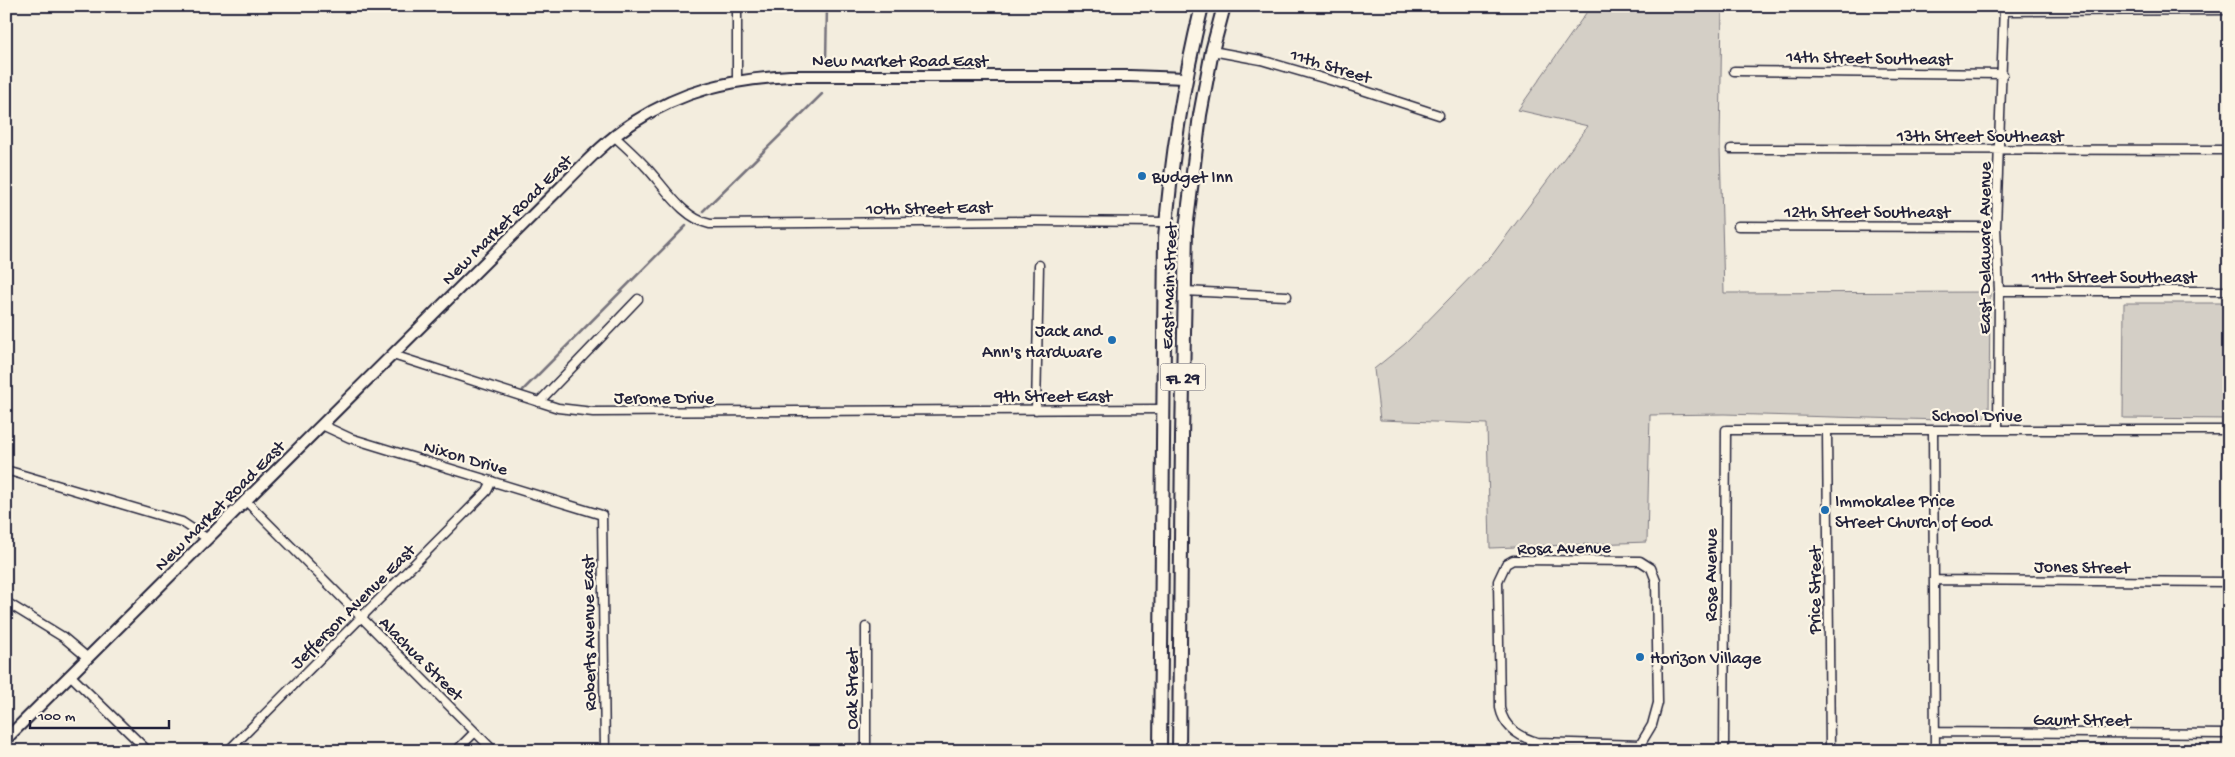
<svg xmlns="http://www.w3.org/2000/svg" width="2235" height="757" viewBox="0 0 2235 757" font-family="'Gochi Hand',sans-serif">
<rect width="100%" height="100%" fill="#f3edde"/>
<filter id="ink" filterUnits="userSpaceOnUse"><feTurbulence type="fractalNoise" baseFrequency=".02" numOctaves="2"/><feDisplacementMap in="SourceGraphic" scale="10" xChannelSelector="R" yChannelSelector="G"/><feConvolveMatrix kernelMatrix="1 2 1 2 8 2 1 2 1" color-interpolation-filters="sRGB"/></filter>
<g filter="url(#ink)">
<path fill="#d4cfc6" stroke="#7b7880" d="M 1591,6 L 1722,6 L 1720,147 L 1724,293 L 1990,292 L 1989,415 L 1978,421 L 1724,414 L 1650,415 L 1647,542 L 1490,548 L 1487,424 L 1380,420 L 1374,369 L 1405,344 L 1493,254 L 1588,126 L 1518,110 Z
M 2124,303 L 2229,303 L 2229,419 L 2123,418 Z"/>
<g fill="none" stroke-linecap="round" stroke-linejoin="round">
<path stroke="#75727b" stroke-width="2.5" d="M 826,61 L 827,6
M 703,211 L 822,94
M 523,390 L 686,226"/>
<g stroke="#22223b" stroke-width="11">
<path id="minor" d="M 737,6 L 737,80
M 2004,11 L 2229,10
M 1212,51 L 1261,60 L 1347,85 L 1439,115
M 1734,71 L 2003,74
M 615,137 C 626,147 637,157 646,167 C 665,187 682,218 710,224 L 1033,221 L 1166,222
M 1731,149 L 2229,150
M 1738,226 L 1996,227
M 1184,291 L 1287,296
M 1999,291 L 2229,291
M 393,355 L 558,408 L 593,412 L 1163,409
M 539,402 L 638,299
M 1036,410 L 1039,265
M 322,425 L 350,438 L 602,515 L 605,751
M 1827,430 L 1830,751
M 1933,430 L 1935,751
M 1998,430 L 1999,291 L 1996,227 L 2004,6
M 6,470 L 182,522 L 208,539
M 246,501 L 494,751
M 1934,580 L 2229,582
M 6,602 L 63,637 L 88,658
M 70,675 L 148,751
M 1935,732 L 2229,734
M 1640,745 L 1537,742 C 1519,737 1504,728 1500,708 L 1498,581 L 1506,564 L 1513,560 L 1640,561 L 1651,568 L 1656,581 L 1658,703 L 1652,725 L 1640,745 L 1640,751
M 228,751 L 487,491 L 492,481
M 456,751 L 475,732
M 866,751 L 866,627
M 1724,751 L 1726,430 L 2229,430"/>
</g>
<g stroke="#22223b" stroke-width="14">
<path id="secondary" d="M 6,739 L 557,191 C 581,167 606,140 634,122 C 683,90 732,79 790,76 L 1130,76 L 1186,78"/>
</g>
<g stroke="#22223b" stroke-width="16">
<path id="trunk" d="M 1160,751 L 1165,238 C 1171,159 1183,83 1202,6
M 1179,751 L 1182,437 L 1186,229 L 1200,115 L 1212,51 L 1224,6"/>
</g>
<use href="#minor" stroke="#fcf5e5" stroke-width="8"/>
<use href="#secondary" stroke="#fcf5e5" stroke-width="10"/>
<use href="#trunk" stroke="#fcf5e5" stroke-width="12"/>
</g>
</g>
<g fill="#1f6fb2" stroke="#fcf5e5" stroke-width="2">
<circle cx="1142" cy="176" r="5"/>
<circle cx="1112" cy="340" r="5"/>
<circle cx="1825" cy="510" r="5"/>
<circle cx="1640" cy="657" r="5"/>
</g>
<g text-anchor="middle" stroke-width="4.5" stroke-linejoin="round" paint-order="stroke">
<rect fill="#fcf5e5" stroke="#63616e" stroke-width="1" x="1160.5" y="363.5" width="45" height="27" rx="4"/>
<g font-size="16" font-weight="bold" fill="#22223b">
<text x="1183" y="383">FL 29</text>
</g>
<g font-size="18" fill="#22223b" stroke="#fcf5e5">
<text transform="translate(1869 57) rotate(1)" y="6">14th Street Southeast</text>
<text x="900" y="66">New Market Road East</text>
<text transform="translate(1331 65) rotate(17)" y="6">11th Street</text>
<text x="1980" y="141">13th Street Southeast</text>
<text transform="translate(929 207) rotate(-1)" y="6">10th Street East</text>
<text x="1867" y="217">12th Street Southeast</text>
<text transform="translate(506 219) rotate(-45)" y="6">New Market Road East</text>
<text transform="translate(1984 248) rotate(-90)" y="6">East Delaware Avenue</text>
<text x="2114" y="282">11th Street Southeast</text>
<text transform="translate(1168 286) rotate(-88)" y="6">East Main Street</text>
<text x="1053" y="401">9th Street East</text>
<text x="664" y="403">Jerome Drive</text>
<text x="1977" y="421">School Drive</text>
<text transform="translate(466 457) rotate(16)" y="6">Nixon Drive</text>
<text transform="translate(219 505) rotate(-45)" y="6">New Market Road East</text>
<text transform="translate(1564 547) rotate(-1)" y="6">Rosa Avenue</text>
<text transform="translate(2082 566) rotate(1)" y="6">Jones Street</text>
<text transform="translate(1710 575) rotate(-90)" y="6">Rose Avenue</text>
<text transform="translate(1814 590) rotate(-90)" y="6">Price Street</text>
<text transform="translate(352 606) rotate(-45)" y="6">Jefferson Avenue East</text>
<text transform="translate(588 633) rotate(-91)" y="6">Roberts Avenue East</text>
<text transform="translate(422 658) rotate(45)" y="6">Alachua Street</text>
<text transform="translate(851 689) rotate(-90)" y="6">Oak Street</text>
<text x="2082" y="725">Gaunt Street</text>
</g>
<g font-size="18" fill="#22223b" stroke="#fcf5e5" text-anchor="start">
<text x="1152" y="182">Budget Inn</text>
<text x="1102" y="336" text-anchor="end">Jack and<tspan x="1102" dy="21">Ann's Hardware</tspan></text>
<text x="1835" y="506">Immokalee Price<tspan x="1835" dy="21">Street Church of God</tspan></text>
<text x="1650" y="663">Horizon Village</text>
</g>
</g>
<rect width="2235" height="757" fill="none" stroke="#fcf5e5" stroke-width="25"/>
<rect x="12" y="12" width="2210" height="732" fill="none" stroke="#22223b" stroke-width="2" filter="url(#ink)"/>
<path d="M30 720v8h139v-8" fill="none" stroke="#22223b" stroke-width="2.5"/>
<text x="38" y="720" font-size="15" fill="#22223b" stroke="#fcf5e5" stroke-width="4" paint-order="stroke">100 m</text>
</svg>
